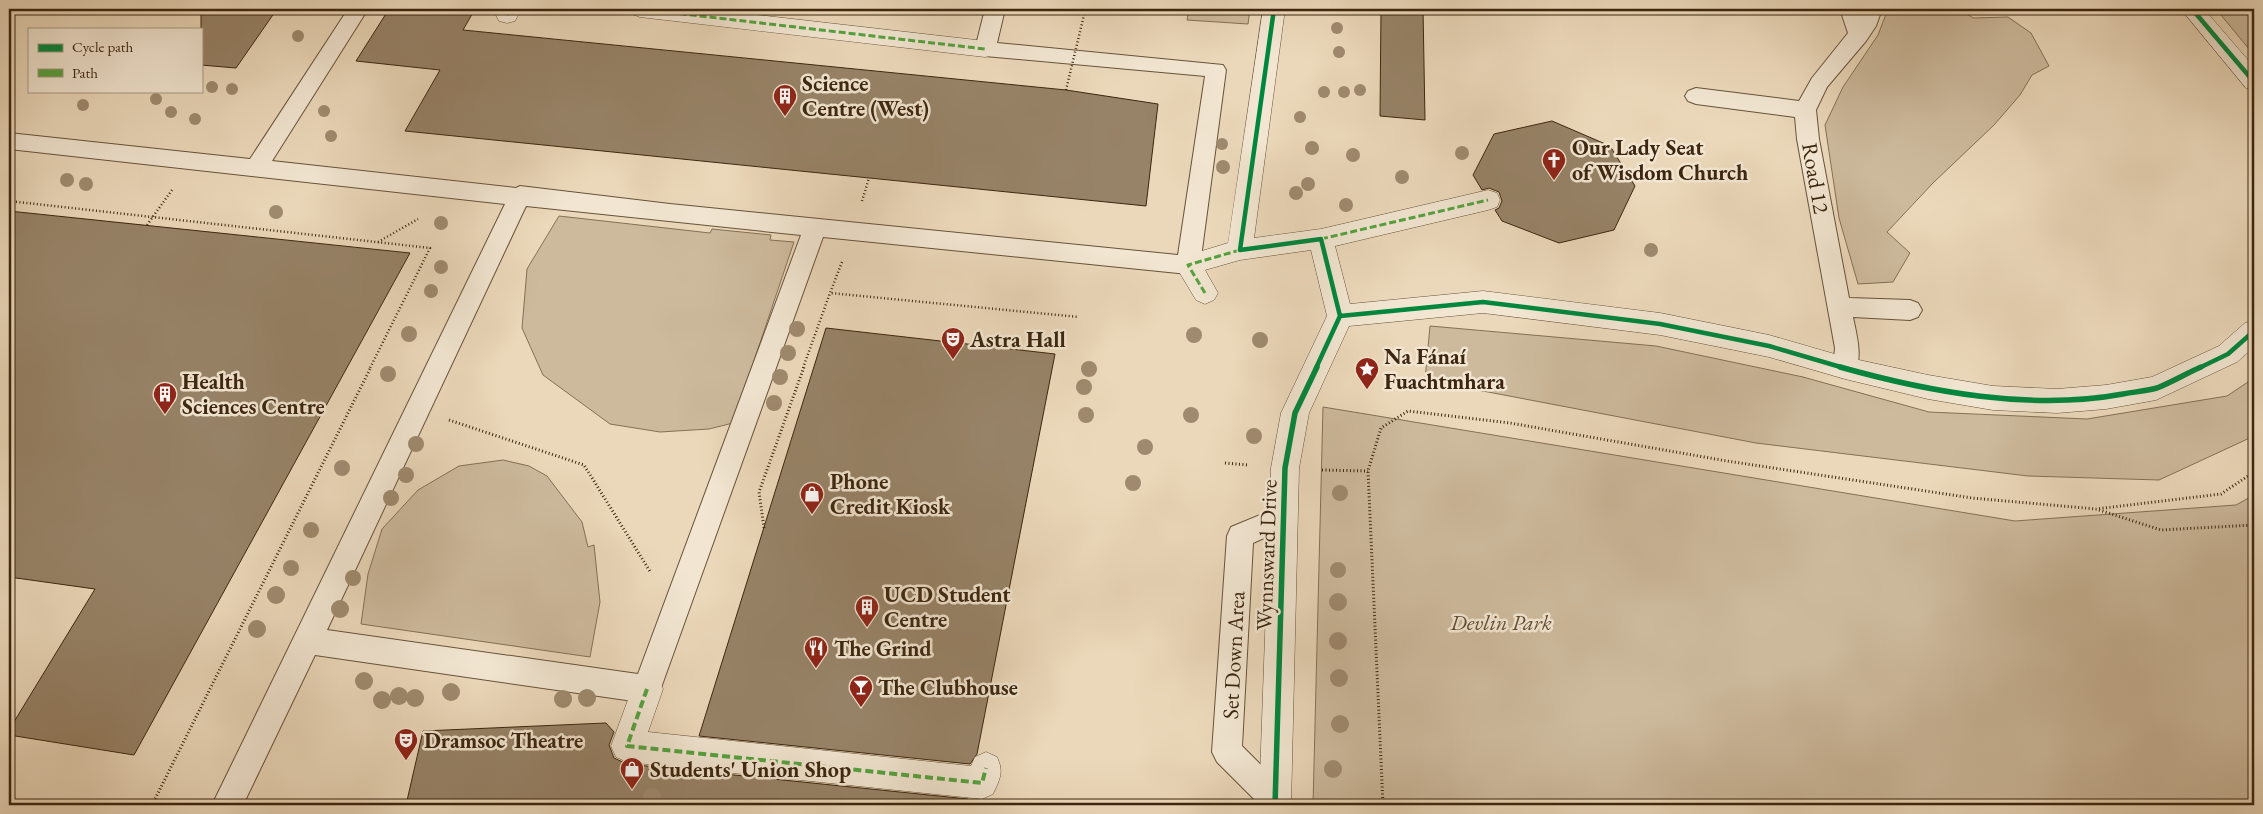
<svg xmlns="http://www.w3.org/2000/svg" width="2263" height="814" viewBox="0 0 2263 814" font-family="'EB Garamond',serif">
<rect width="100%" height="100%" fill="#ebd8ba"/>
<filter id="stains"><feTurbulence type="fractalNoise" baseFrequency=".004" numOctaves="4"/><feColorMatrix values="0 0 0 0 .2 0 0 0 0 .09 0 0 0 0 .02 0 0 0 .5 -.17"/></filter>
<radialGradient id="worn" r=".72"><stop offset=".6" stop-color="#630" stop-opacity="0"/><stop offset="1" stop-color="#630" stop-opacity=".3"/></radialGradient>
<path fill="#cdba9d" stroke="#847056" d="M 1189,9 L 1250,9 L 1248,24 L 1187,20 Z
M 1888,9 L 1960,9 L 1973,18 L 2008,17 L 2031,33 L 2049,66 L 2032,75 L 2020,95 L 1994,125 L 1933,183 L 1887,232 L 1910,253 L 1893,282 L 1858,284 L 1839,218 L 1825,125 L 1843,87 L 1878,35 Z
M 2216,9 L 2254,9 L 2254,55 Z
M 559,216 L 710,233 L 712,229 L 771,235 L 770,240 L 794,242 L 733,423 L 709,429 L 660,432 L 610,424 L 543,375 L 522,328 L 527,269 Z
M 1430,326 L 1656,346 L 1803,377 L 1929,412 L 2087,419 L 2227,396 L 2254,378 L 2254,436 L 2159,480 L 2028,476 L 1756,443 L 1425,380 Z
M 1323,407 L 2015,521 L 2236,505 L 2254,495 L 2254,805 L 1313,805 Z
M 503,460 L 529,466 L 547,476 L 582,522 L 588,547 L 594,545 L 600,602 L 590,657 L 361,624 L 368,574 L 382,529 L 418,490 L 459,466 Z"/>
<path fill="#978368" stroke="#3c260f" d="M 201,9 L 277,9 L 236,68 L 201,65 Z
M 389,9 L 475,9 L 463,30 L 1066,90 L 1158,104 L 1146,206 L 405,131 L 440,70 L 356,61 Z
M 1381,9 L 1423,9 L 1425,120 L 1380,116 Z
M 1552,121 L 1610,146 L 1635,186 L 1614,230 L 1559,243 L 1502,221 L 1495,210 L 1499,208 L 1502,201 L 1499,192 L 1489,188 L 1482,190 L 1473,175 L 1494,134 Z
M 9,211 L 410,253 L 134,755 L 9,735 L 9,730 L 95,589 L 9,577 Z
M 826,328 L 1055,354 L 977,754 L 970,764 L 699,736 Z
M 606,723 L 614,732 L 609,745 L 614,758 L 627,764 L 968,799 L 966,805 L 406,805 L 423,731 Z"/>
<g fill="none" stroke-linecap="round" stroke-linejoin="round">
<g stroke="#68523a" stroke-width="2">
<path id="lane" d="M 348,9 L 368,9 L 272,161 L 516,188 L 520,186 L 670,204 L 1178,255 L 1205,76 L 985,56 L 978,54 L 975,49 L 985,9 L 1005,9 L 997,43 L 1223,65 L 1226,70 L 1200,265 L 1196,272 L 1188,274 L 823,237 L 657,699 L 647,703 L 315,655 L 243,805 L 212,805 L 505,204 L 9,149 L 9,133 L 250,159 ZM 526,206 L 801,235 L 638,674 L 327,630 Z
M 1840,9 L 1860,9 L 1861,12 L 1862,9 L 1882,9 L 1876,26 L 1866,41 L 1827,87 L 1816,110 L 1819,139 L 1849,298 L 1910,300 L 1918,303 L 1922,310 L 1918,317 L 1910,320 L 1853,317 C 1857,337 1863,357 1854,375 L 1845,378 L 1836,375 L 1833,368 L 1835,348 L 1797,139 L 1795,117 L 1696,104 L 1688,101 L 1685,96 L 1688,91 L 1696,88 L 1799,101 L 1812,78 L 1848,33 Z
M 1282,506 L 1291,510 L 1295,518 L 1291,526 L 1253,543 L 1242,746 L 1285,789 L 1290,799 L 1287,805 L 1260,805 L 1217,762 L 1212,752 L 1227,536 L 1231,527 Z"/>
</g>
<g stroke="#68523a" stroke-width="1">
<path id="street" d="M 499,9 L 521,9 L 515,21 L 507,23 L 499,21 L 496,15 Z
M 629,9 L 705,9 L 985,41 L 993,43 L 996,49 L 993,55 L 985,57 L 640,17 L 632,14 Z
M 1263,9 L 1285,9 L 1254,238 L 1321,229 L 1488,190 L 1497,193 L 1500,200 L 1497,207 L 1488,210 L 1335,246 L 1350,304 L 1483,291 L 1660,313 L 1769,335 L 1845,357 L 1928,375 L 1993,386 L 2057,389 L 2106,385 L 2152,377 L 2219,346 L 2245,323 L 2254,320 L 2254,347 L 2237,362 L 2156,400 L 2106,409 L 2057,413 L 1993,410 L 1928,399 L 1845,379 L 1769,357 L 1660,335 L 1483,313 L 1349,326 L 1309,413 L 1299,468 L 1291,805 L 1259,805 L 1271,468 L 1281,413 L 1327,316 L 1311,250 L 1240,260 L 1205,270 L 1218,293 L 1214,300 L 1205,304 L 1196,300 L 1175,265 L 1179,258 L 1228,243 Z
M 2181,9 L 2204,9 L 2254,67 L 2254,90 L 2246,88 Z
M 647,674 L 658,678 L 663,689 L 648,732 L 971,766 L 975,757 L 986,752 L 997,757 C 1004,772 1000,779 993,794 L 982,799 L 627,762 L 616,757 L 611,746 L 636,678 Z"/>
</g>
<path stroke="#3c260f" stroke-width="2.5" stroke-dasharray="1 2.5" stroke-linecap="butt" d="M 9,201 L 430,248 L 370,368
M 862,201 L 869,178
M 147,225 L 172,190
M 378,242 L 418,219
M 842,262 L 830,293 L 1079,317
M 803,368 L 830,293"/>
<path stroke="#3c260f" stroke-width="3" stroke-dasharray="1 2.5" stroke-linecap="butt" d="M 449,420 L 584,465 L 651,573
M 1225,463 L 1248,465
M 1322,470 L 1368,471
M 2099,510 L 2161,530 L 2254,525
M 764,528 L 759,492 L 804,367
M 152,805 L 371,367
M 1383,805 L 1368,471 L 1381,428 L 1408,411 L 1510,423 L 1727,461 L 1972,498 L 2096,509 L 2221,494 L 2254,472"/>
<use href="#lane" fill="#f2e6d2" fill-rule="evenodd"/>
<use href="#street" fill="#f2e6d2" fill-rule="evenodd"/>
<path stroke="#3c260f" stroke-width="2.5" stroke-dasharray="1 2.5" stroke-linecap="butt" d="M 1066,90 L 1084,15"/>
<path stroke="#54a33f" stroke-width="3" stroke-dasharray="7 3" stroke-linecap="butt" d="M 640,9 L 985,49
M 507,15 L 510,9
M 1321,239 L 1488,200
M 1205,293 L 1188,265 L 1240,250"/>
<path stroke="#54a33f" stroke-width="4" stroke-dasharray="8 4" stroke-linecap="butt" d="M 647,689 L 627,746 L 982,783 L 986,768"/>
<g stroke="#f2e6d2" stroke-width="7">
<path id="cycleway-far1" d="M 1274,9 L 1240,250 L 1321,239 L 1340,316
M 2192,9 L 2254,82
M 1340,316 L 1483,302 L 1660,324 L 1769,346 L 1844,368
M 1316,368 L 1340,316
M 2199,368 L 2228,354 L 2254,331"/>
</g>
<g stroke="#f2e6d2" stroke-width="9">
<path id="cycleway" d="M 1840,367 C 1929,392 2031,411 2123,394 C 2134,392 2146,391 2157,388 C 2172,382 2187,373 2201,367
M 1275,805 L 1285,468 L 1295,413 L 1317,367"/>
</g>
<use href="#cycleway-far1" stroke="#00873e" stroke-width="4.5"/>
<use href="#cycleway" stroke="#00873e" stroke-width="5.5"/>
</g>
<g fill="#9f8a6f">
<circle cx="1337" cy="28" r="6"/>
<circle cx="298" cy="36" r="6"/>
<circle cx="1339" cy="52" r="6"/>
<circle cx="212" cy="87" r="6"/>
<circle cx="232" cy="89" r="6"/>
<circle cx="1360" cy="90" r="6"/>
<circle cx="1324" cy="92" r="6"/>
<circle cx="1344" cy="92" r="6"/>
<circle cx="156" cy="99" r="6"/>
<circle cx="83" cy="105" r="6"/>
<circle cx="324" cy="111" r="6"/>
<circle cx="171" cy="112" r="6"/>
<circle cx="1300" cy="117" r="6"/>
<circle cx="195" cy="119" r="6"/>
<circle cx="331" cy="136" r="6"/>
<circle cx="1222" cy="144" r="6"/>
<circle cx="1312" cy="148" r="7"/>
<circle cx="1462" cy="153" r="7"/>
<circle cx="1353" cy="155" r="7"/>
<circle cx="1223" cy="167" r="7"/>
<circle cx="1402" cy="177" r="7"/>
<circle cx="67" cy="180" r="7"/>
<circle cx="86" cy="184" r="7"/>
<circle cx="1308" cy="184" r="7"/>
<circle cx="1296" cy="193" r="7"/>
<circle cx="1346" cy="205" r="7"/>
<circle cx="276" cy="212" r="7"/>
<circle cx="441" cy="223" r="7"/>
<circle cx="1651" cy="250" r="7"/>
<circle cx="441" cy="267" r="7"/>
<circle cx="431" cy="291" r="7"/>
<circle cx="797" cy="329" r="8"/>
<circle cx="409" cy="334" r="8"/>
<circle cx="1194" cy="335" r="8"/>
<circle cx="1260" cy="340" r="8"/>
<circle cx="788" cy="353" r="8"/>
<circle cx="1089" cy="369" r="8"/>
<circle cx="388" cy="374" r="8"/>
<circle cx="780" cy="377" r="8"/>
<circle cx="1084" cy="387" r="8"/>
<circle cx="774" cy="403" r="8"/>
<circle cx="1086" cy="415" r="8"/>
<circle cx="1191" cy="415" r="8"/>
<circle cx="1254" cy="436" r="8"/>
<circle cx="416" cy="444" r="8"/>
<circle cx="1145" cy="447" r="8"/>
<circle cx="342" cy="468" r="8"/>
<circle cx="406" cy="475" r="8"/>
<circle cx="1133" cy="483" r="8"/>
<circle cx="1340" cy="493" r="8"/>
<circle cx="391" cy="498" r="8"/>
<circle cx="311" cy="530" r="8"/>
<circle cx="291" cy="568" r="8"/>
<circle cx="1338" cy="570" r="8"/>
<circle cx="353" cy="578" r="8"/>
<circle cx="276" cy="595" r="9"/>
<circle cx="1338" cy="602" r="9"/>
<circle cx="340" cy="609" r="9"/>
<circle cx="257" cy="629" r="9"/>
<circle cx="1338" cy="641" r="9"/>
<circle cx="1339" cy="678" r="9"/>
<circle cx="364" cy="681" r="9"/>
<circle cx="451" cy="692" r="9"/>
<circle cx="399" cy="696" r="9"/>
<circle cx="415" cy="698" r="9"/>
<circle cx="587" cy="698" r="9"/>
<circle cx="563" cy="699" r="9"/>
<circle cx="382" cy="700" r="9"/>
<circle cx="1340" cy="724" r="9"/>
<circle cx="1333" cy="769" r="9"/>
<circle cx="652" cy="797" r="9"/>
</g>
<defs>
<g id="building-pin" transform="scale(1.25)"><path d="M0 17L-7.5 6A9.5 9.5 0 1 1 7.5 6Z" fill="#8f2418" stroke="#f2e6d2"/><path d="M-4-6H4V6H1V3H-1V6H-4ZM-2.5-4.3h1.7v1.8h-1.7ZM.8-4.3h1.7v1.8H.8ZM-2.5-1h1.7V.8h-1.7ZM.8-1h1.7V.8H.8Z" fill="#fff"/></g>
<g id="church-pin" transform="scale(1.25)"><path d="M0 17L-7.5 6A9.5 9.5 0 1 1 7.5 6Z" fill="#8f2418" stroke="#f2e6d2"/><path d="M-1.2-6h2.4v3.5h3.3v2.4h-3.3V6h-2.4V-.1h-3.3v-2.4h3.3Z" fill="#fff"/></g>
<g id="theatre-pin" transform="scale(1.25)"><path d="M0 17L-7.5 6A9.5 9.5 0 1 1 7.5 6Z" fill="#8f2418" stroke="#f2e6d2"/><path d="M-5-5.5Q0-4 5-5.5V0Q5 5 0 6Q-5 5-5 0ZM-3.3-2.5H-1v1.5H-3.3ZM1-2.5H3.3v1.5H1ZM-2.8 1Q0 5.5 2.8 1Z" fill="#fff"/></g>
<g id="sight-pin" transform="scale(1.25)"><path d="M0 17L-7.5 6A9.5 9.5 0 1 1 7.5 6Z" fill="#8f2418" stroke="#f2e6d2"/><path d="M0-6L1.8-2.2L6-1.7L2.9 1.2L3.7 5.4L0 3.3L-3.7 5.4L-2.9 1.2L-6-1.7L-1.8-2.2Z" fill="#fff"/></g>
<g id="shop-pin" transform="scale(1.25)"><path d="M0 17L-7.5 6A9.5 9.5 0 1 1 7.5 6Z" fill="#8f2418" stroke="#f2e6d2"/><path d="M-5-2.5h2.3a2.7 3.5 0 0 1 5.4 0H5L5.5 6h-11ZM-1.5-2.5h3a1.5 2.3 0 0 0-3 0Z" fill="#fff"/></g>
<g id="restaurant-pin" transform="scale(1.25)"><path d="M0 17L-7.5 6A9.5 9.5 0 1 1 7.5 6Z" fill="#8f2418" stroke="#f2e6d2"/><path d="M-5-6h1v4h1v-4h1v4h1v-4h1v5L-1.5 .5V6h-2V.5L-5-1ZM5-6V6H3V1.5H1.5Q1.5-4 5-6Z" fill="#fff"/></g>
<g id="bar-pin" transform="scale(1.25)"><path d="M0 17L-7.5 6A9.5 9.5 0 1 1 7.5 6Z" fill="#8f2418" stroke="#f2e6d2"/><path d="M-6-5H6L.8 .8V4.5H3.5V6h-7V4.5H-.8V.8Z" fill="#fff"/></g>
</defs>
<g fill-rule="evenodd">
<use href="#building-pin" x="785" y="96"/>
<use href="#church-pin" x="1554" y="160"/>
<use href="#theatre-pin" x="953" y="339"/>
<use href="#sight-pin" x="1367" y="369"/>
<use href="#building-pin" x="165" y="394"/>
<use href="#shop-pin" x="812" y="494"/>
<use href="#building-pin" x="867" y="607"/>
<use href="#restaurant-pin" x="816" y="648"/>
<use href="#bar-pin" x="861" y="687"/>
<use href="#theatre-pin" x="406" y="740"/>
<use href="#shop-pin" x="632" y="769"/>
</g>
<g text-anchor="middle" stroke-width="5" stroke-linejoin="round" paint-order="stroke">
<g font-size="22" font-weight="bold" fill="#3c260f" stroke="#f2e6d2" text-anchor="start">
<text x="802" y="91">Science<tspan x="802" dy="25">Centre (West)</tspan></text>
<text x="1572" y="155">Our Lady Seat<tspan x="1572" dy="25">of Wisdom Church</tspan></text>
<text x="970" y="347">Astra Hall</text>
<text x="1384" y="364">Na Fánaí<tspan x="1384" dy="25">Fuachtmhara</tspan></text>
<text x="182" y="389">Health<tspan x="182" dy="25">Sciences Centre</tspan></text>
<text x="830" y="489">Phone<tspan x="830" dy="25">Credit Kiosk</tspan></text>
<text x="884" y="602">UCD Student<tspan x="884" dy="25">Centre</tspan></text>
<text x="834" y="656">The Grind</text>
<text x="878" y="695">The Clubhouse</text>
<text x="424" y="748">Dramsoc Theatre</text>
<text x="650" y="777">Students' Union Shop</text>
</g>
<g font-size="22" fill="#3c260f" stroke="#f2e6d2">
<text transform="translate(1816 178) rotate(80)" y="8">Road 12</text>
<text transform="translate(1266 555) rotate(-88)" y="8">Wynnsward Drive</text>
<text transform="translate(1233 655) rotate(-87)" y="8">Set Down Area</text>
</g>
<g font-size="22" font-style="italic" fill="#604b32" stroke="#f2e6d2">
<text x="1501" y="630">Devlin Park</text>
</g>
</g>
<rect width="2263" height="814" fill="none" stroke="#ebd8ba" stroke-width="30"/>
<rect x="10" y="10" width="2243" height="794" fill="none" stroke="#3c260f" stroke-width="2.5"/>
<rect x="15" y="15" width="2233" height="784" fill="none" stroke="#3c260f"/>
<rect x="28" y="28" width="175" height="65" fill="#f2e6d2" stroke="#a99984"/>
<rect x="38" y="44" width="25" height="8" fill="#00873e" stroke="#a99984"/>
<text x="72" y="52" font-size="15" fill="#3c260f">Cycle path</text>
<rect x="38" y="69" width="25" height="8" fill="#54a33f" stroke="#a99984"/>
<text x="72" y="78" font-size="15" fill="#3c260f">Path</text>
<rect width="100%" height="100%" filter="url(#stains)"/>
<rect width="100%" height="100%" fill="url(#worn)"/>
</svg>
